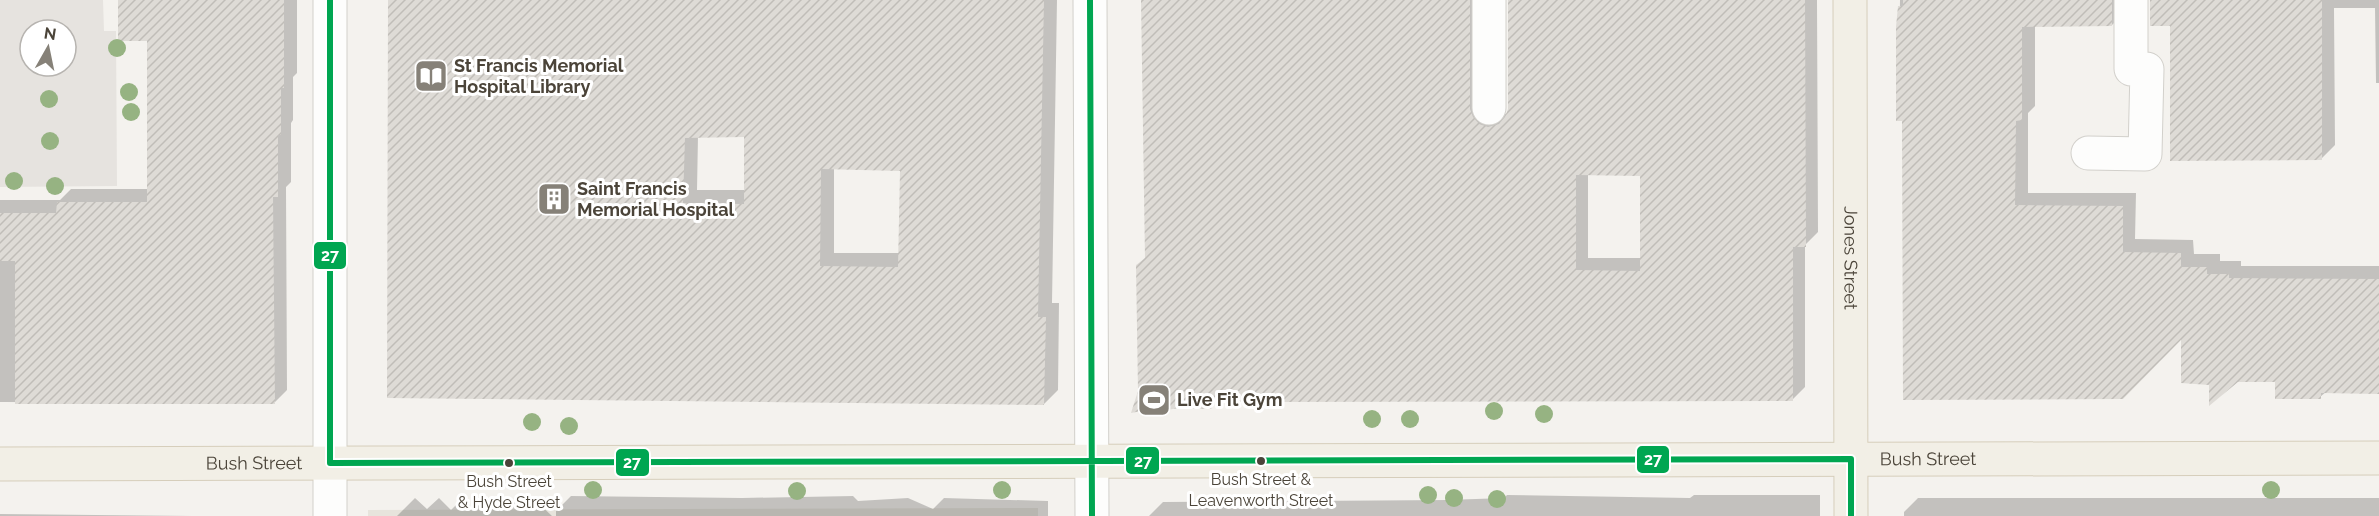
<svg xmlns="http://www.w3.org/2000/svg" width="2379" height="516" viewBox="0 0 2379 516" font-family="Raleway,sans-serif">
<defs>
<pattern id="building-hatch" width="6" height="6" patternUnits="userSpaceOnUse" patternTransform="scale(1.5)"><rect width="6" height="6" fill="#dedbd6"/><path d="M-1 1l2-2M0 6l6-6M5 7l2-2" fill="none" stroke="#c0bdb8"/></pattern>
</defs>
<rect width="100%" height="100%" fill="#f4f2ee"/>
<path fill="#e7e4dc" d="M 1038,508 L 1038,516 L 368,516 L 368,510 Z"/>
<path fill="#e6e3df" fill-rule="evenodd" d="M 0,0 L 103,0 L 104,31 L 116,31 L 117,186 L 0,187 ZM 30,30 L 66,30 L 66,66 L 30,66 Z"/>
<path fill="#0003" fill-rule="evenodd" d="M 120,0 L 297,0 L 297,73 L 293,77 L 293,120 L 291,123 L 291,182 L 286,187 L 287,390 L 274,403 L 0,402 L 0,200 L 60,200 L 71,189 L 148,189 L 148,39 Z
M 389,0 L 1057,0 L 1052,303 L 1059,303 L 1058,390 L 1044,404 L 388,396 ZM 698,136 L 746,136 L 745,190 L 697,190 ZM 834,168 L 901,169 L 900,253 L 834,253 Z
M 1143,0 L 1482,0 L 1502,115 L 1508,113 L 1509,108 L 1509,0 L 1817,0 L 1818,232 L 1805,245 L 1805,387 L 1792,400 L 1217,400 L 1210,408 L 1140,391 L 1137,265 L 1146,257 ZM 1588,174 L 1641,174 L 1641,258 L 1588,258 Z
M 1900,0 L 2126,0 L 2125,12 L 2112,25 L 2035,26 L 2035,106 L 2028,113 L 2028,193 L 2136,193 L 2135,239 L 2193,240 L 2194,254 L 2220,254 L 2220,261 L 2241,261 L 2241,266 L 2379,266 L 2379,393 L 2326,392 L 2320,397 L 2277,380 L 2238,380 L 2210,384 L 2183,337 L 1904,119 L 1898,119 Z
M 2151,0 L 2379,0 L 2379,83 L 2376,83 L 2375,8 L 2334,8 L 2335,145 L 2322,158 L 2171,25 Z
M 1507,495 L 1690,498 L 1694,495 L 1820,495 L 1820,516 L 1149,516 L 1163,502 L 1447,500 L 1504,498 Z
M 571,496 L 742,498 L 853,496 L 858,501 L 908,498 L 933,509 L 944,498 L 1048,501 L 1048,516 L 556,516 L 556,511 Z
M 415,498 L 427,509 L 439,498 L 451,510 L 463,498 L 474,510 L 486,498 L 498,509 L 509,498 L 522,509 L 533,498 L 552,516 L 397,516 Z
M 1918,498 L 2379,498 L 2379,516 L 1904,516 L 1904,512 Z
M 0,514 L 193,516 L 0,516 Z"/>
<path fill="url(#building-hatch)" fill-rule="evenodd" d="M 118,0 L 284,0 L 284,88 L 281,88 L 281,135 L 278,135 L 278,197 L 273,197 L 275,404 L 15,404 L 15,261 L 0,261 L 0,213 L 56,213 L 57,202 L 147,202 L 147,41 L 118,41 Z
M 388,0 L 1044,0 L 1038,317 L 1046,317 L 1044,405 L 387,398 ZM 744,137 L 744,204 L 683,203 L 685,138 ZM 821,169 L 900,171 L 898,267 L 820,266 Z
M 1141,0 L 1470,0 L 1470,109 L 1473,117 L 1479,124 L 1488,127 L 1499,124 L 1505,117 L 1508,109 L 1508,0 L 1805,0 L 1806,247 L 1793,247 L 1793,401 L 1214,402 L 1211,409 L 1179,408 L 1167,410 L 1162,407 L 1131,413 L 1138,391 L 1136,265 L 1145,259 ZM 1576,175 L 1640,176 L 1640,271 L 1576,270 Z
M 1903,0 L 2112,0 L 2112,26 L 2022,27 L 2022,120 L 2016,121 L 2015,205 L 2123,206 L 2123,252 L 2181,253 L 2181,267 L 2207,267 L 2207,274 L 2229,274 L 2229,278 L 2379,279 L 2379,394 L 2321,393 L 2321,399 L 2275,399 L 2275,382 L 2238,382 L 2209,406 L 2209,385 L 2181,383 L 2181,340 L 2123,399 L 1903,400 L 1902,121 L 1896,121 L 1896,27 L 1898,6 L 1903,6 Z
M 2150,0 L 2322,0 L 2322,160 L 2170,161 L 2170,26 L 2150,26 Z"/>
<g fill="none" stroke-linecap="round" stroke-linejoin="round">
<g stroke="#d2d0cb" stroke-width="35">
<path id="minor" d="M 330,0 L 330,516
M 1090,0 L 1092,516
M 1489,0 L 1489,108
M 2088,153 L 2145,154 L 2147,69 L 2131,69 L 2131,0"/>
</g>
<g stroke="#d6cebb" stroke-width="35">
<g id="major">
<path id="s1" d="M 1850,0 L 1851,516"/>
<path id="s2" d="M 0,464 L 2379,458"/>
</g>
</g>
<use href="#minor" stroke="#fdfdfc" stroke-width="33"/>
<use href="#major" stroke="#f2efe6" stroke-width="33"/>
<g stroke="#fff" stroke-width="10">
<path id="bus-1" d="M 330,0 L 330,463 L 1851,459 L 1851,516
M 1090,0 L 1092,516"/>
</g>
<use href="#bus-1" stroke="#00a651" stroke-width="6"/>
</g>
<g fill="#96b382">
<circle cx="117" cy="48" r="9"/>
<circle cx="129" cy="92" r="9"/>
<circle cx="49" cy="99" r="9"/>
<circle cx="131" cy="112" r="9"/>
<circle cx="50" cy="141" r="9"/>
<circle cx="14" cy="181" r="9"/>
<circle cx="55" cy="186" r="9"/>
<circle cx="1494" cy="411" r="9"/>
<circle cx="1544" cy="414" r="9"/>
<circle cx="1372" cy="419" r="9"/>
<circle cx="1410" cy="419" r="9"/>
<circle cx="532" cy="422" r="9"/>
<circle cx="569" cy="426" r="9"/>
<circle cx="593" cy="490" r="9"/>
<circle cx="1002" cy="490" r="9"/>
<circle cx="2271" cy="490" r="9"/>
<circle cx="797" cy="491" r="9"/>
<circle cx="1428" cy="495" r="9"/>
<circle cx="1454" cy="498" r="9"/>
<circle cx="1497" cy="499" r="9"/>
</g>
<defs>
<g id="library-square" transform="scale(1.725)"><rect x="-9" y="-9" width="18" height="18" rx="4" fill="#868178" stroke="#fff"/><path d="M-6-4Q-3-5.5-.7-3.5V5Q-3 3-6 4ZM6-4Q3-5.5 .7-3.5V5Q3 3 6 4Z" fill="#fff"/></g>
<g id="building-square" transform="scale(1.725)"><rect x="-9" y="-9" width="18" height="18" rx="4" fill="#868178" stroke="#fff"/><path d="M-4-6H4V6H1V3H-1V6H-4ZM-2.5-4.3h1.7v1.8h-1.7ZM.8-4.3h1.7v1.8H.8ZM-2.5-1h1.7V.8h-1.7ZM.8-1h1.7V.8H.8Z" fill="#fff"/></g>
<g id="stadium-square" transform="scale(1.725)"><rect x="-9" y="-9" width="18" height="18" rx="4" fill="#868178" stroke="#fff"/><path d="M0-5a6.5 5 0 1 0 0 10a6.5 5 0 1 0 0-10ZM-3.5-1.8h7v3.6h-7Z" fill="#fff"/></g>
</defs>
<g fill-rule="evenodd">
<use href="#library-square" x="431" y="76"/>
<use href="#building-square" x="554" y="199"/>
<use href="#stadium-square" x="1154" y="400"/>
</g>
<g fill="#4b4439" stroke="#fff" stroke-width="2">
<circle cx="1261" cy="461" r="5"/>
<circle cx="509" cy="463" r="5"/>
</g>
<g text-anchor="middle" stroke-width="6" stroke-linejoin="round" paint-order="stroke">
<g font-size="16" fill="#4b4439" stroke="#fff">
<text x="1261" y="485">Bush Street &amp;<tspan x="1261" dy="21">Leavenworth Street</tspan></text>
<text x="509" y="487">Bush Street<tspan x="509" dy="21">&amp; Hyde Street</tspan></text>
</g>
<g font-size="18" font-weight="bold" fill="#4b4439" stroke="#fff" text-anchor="start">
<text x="454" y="72">St Francis Memorial<tspan x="454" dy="21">Hospital Library</tspan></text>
<text x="577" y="195">Saint Francis<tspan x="577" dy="21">Memorial Hospital</tspan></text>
<text x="1177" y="406">Live Fit Gym</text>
</g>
<g font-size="18" fill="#4b4439" stroke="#fff">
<text dy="6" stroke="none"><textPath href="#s1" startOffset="258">Jones Street</textPath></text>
<text dy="6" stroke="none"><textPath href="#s2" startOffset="1928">Bush Street</textPath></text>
<text dy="6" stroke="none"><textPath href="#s2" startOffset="254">Bush Street</textPath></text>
</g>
</g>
<g stroke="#fff" stroke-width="2">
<rect x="313" y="241" width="34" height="29" rx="6" fill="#00a651"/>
<rect x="1636" y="445" width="34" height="29" rx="6" fill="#00a651"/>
<rect x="1125" y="446" width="35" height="29" rx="6" fill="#00a651"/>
<rect x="615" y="448" width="35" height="29" rx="6" fill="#00a651"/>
</g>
<g font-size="16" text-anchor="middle" font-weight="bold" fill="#fff">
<text x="330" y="261">27</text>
<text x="1653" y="465">27</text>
<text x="1143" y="467">27</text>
<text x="632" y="468">27</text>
</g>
<g transform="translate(48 48) rotate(9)"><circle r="28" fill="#ffffff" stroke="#b7b4b0" stroke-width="1.5"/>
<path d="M0-4.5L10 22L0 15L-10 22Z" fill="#868178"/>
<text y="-9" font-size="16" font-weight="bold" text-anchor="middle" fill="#4b4439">N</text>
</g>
</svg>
